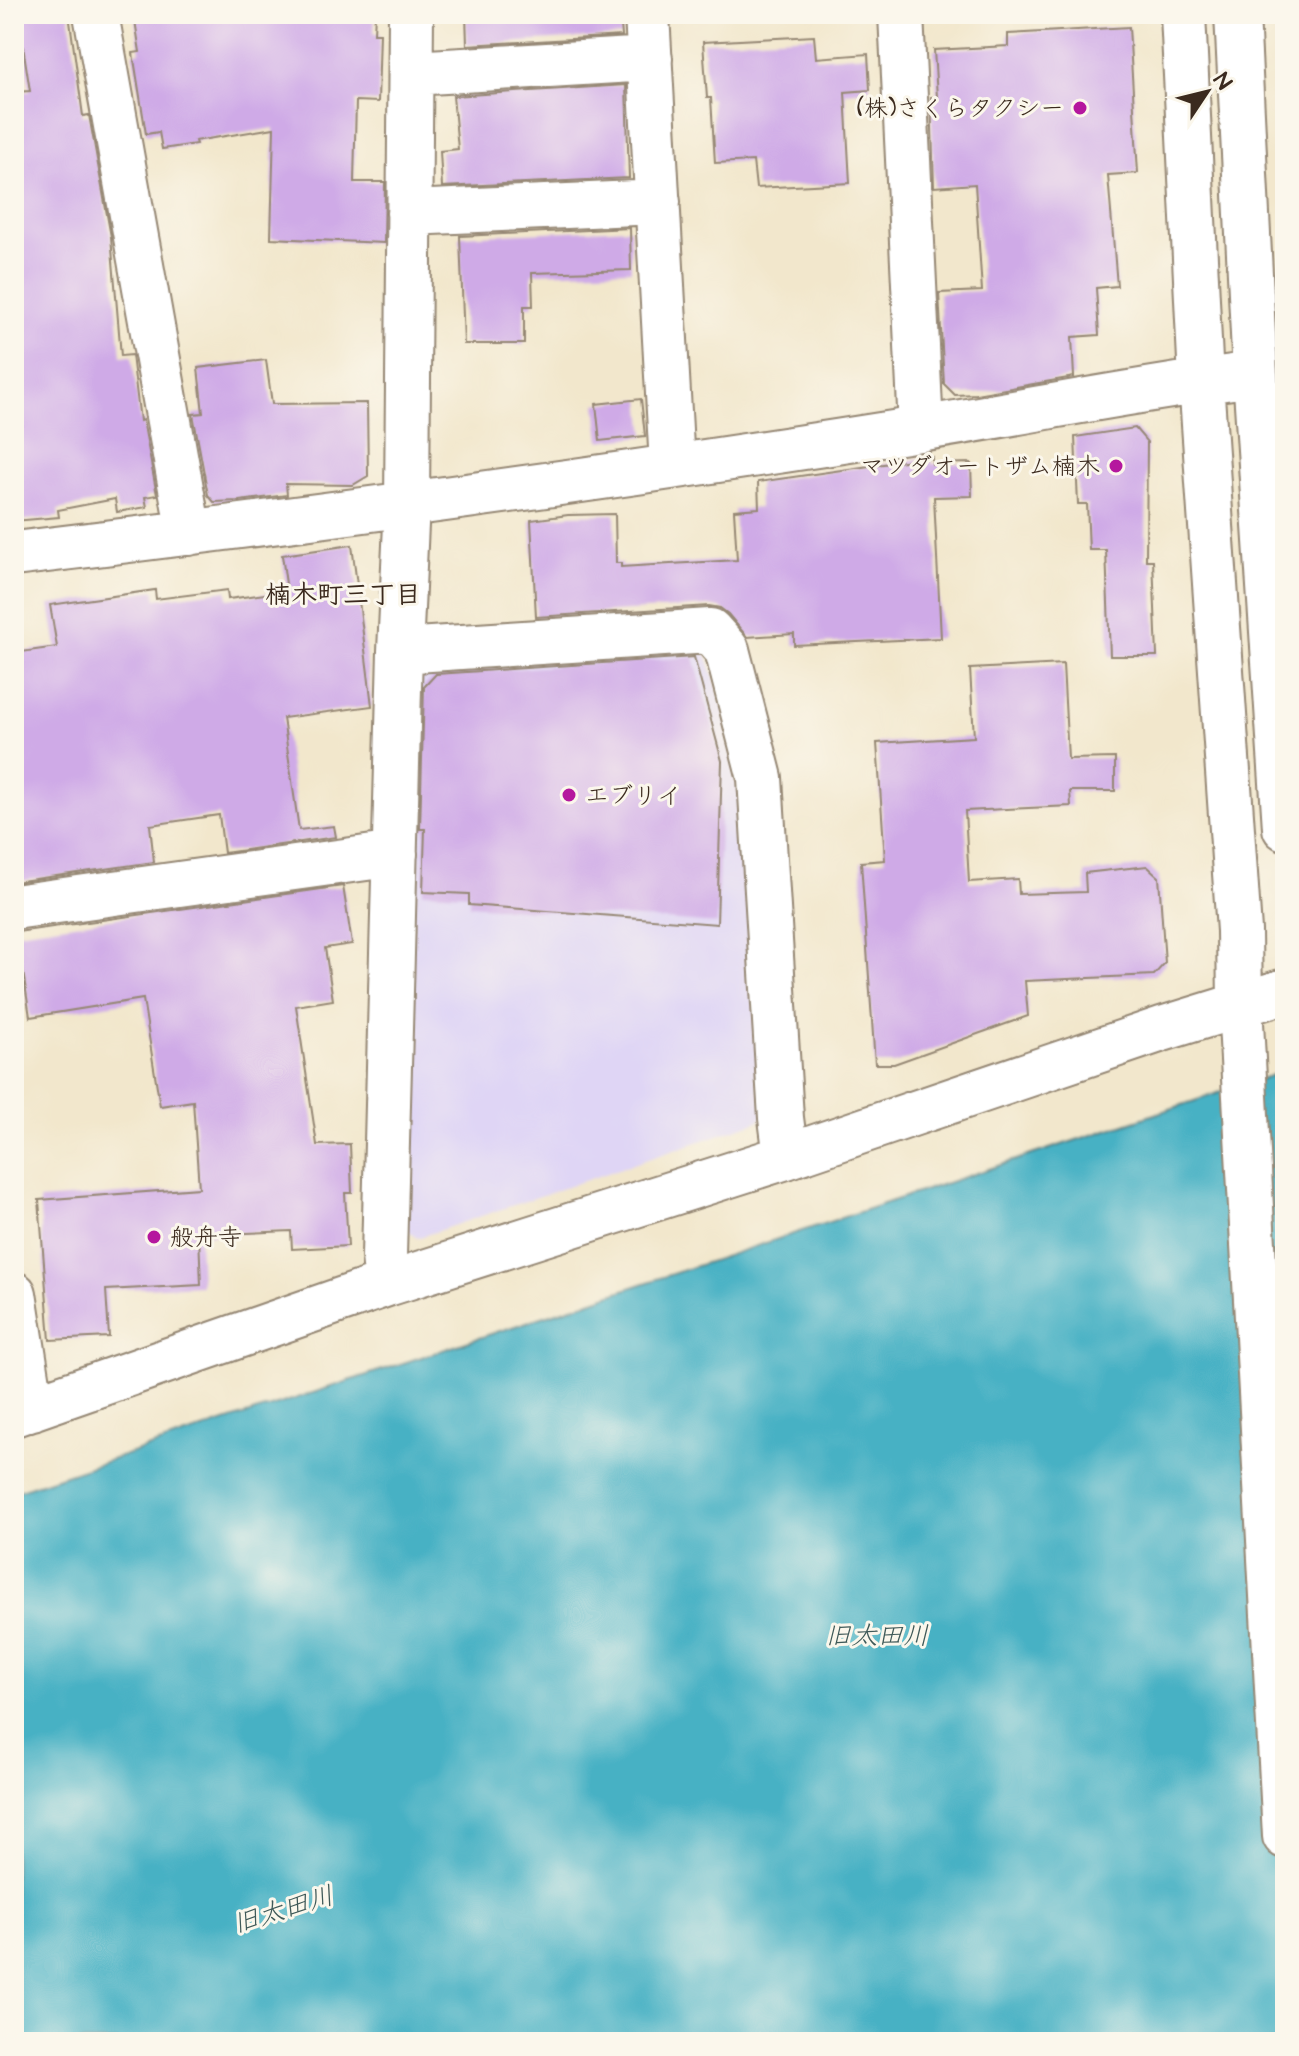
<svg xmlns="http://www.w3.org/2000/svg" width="1299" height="2056" viewBox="0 0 1299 2056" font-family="'Architects Daughter','Klee One',sans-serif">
<rect width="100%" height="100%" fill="#fbf7ec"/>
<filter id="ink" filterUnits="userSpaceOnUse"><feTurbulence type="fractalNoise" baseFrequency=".0125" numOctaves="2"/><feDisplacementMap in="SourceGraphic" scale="16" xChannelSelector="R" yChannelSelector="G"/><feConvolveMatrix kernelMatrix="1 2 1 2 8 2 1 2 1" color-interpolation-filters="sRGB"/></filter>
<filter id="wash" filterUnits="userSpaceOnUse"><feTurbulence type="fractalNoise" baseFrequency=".006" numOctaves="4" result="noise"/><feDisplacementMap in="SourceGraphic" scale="32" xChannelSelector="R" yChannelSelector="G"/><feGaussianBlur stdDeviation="1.8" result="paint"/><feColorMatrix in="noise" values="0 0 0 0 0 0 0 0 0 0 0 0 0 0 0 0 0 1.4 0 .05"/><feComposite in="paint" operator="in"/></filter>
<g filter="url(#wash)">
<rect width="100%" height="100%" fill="#f2e7cc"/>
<path fill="#dfd5f5" d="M 702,642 L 749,780 L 769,1107 L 759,1121 L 417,1238 L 398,1224 L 413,677 L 431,663 Z"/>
<path fill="#46b1c4" stroke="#406e71" stroke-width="2" d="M 1285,1071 L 1285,2042 L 14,2042 L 14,1492 Z"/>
<g id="blocks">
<path fill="#cfaae7" d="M 18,14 L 69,14 L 83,116 L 89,115 L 111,237 L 121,356 L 132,355 L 140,421 L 143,420 L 157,495 L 145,497 L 147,507 L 117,512 L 115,499 L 58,510 L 59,517 L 14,521 L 14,92 L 30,91 Z
M 134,14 L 375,14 L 374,33 L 380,33 L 378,102 L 356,101 L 354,182 L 385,182 L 384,243 L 271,238 L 274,128 L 195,141 L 196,144 L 162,149 L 159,132 L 146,134 L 133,53 L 140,52 Z
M 466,14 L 620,14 L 622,36 L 467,45 Z
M 1129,27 L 1138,173 L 1108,175 L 1117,286 L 1096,288 L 1099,335 L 1072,337 L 1074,377 L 976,394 L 955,395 L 944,384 L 939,293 L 982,291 L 975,184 L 934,187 L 931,97 L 937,97 L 934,50 L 1008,46 L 1008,34 Z
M 814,36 L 816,58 L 868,54 L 870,90 L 845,92 L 850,183 L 756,188 L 753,161 L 715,163 L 711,98 L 707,98 L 703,42 Z
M 626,85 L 629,178 L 442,187 L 440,151 L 458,149 L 453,96 Z
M 630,228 L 631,270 L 532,273 L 533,306 L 524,306 L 524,344 L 464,344 L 460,236 Z
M 266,360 L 272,404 L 367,403 L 368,476 L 353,485 L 286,484 L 287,495 L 239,501 L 214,502 L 208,495 L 193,414 L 203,413 L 198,368 Z
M 641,399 L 645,436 L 600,441 L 596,404 Z
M 1135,428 L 1147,442 L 1146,560 L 1153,560 L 1157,656 L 1110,656 L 1106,550 L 1089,550 L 1087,504 L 1078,504 L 1075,437 Z
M 932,457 L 932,464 L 971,463 L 972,496 L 934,497 L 941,638 L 794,645 L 794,634 L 747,637 L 728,614 L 720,608 L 709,606 L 536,617 L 531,520 L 568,515 L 615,514 L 616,563 L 621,563 L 621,567 L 737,560 L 734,510 L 759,508 L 758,482 Z
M 352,545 L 372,706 L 283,718 L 299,830 L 334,826 L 336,837 L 224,853 L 219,815 L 150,825 L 154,862 L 14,882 L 14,832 L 20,831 L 14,791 L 14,653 L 57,647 L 50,605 L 155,590 L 156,599 L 227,590 L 228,599 L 287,591 L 282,555 Z
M 694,657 L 722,761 L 717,924 L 469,905 L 469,894 L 423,892 L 425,829 L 420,829 L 424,687 L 436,674 Z
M 1063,664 L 1068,759 L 1115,758 L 1115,791 L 1070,791 L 1071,806 L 965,811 L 969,882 L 1018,879 L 1019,894 L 1086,892 L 1085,873 L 1147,866 L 1159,877 L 1165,963 L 1154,975 L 1025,981 L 1028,1016 L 894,1064 L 875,1064 L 861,862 L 885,860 L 877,743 L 974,737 L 970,669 Z
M 343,886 L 352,944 L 325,948 L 333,1000 L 296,1006 L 317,1145 L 350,1144 L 352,1193 L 345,1193 L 348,1246 L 292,1249 L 291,1231 L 199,1235 L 201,1285 L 106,1290 L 109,1337 L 50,1340 L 39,1200 L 199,1188 L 193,1101 L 160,1106 L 143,999 L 30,1017 L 17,932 Z"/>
</g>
</g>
<g filter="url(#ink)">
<use href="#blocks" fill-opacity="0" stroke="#968875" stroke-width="2"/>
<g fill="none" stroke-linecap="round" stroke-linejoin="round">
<g stroke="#968875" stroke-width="48">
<path id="minor" d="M 96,14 L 189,533
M 647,14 L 672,466
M 901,14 L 921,429
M 1183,14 L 1201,381 L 1239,931 L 1240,1004 L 1285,1836
M 1237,14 L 1255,374 L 1285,828
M 411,73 L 650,59
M 409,213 L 658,202
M 14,554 C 316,518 618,477 919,429 C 1031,411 1142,388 1255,374
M 400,651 L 710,631 L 727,650 L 760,778 L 781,1118 L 786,1157
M 14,907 L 395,854
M 387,1284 L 384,1256 L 400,651 L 407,503 L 411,14
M 14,1294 L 32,1408
M 14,1414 L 387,1284 L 786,1157 L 1162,1029 L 1285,991"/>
</g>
<use href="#minor" stroke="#fff" stroke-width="44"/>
</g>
</g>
<g fill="#b5179e" stroke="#fbf7ec" stroke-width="3">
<circle cx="1080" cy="108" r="8"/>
<circle cx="1116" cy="466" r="8"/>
<circle cx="569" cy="795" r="8"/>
<circle cx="154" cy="1237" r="8"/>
</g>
<g text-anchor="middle" stroke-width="6" stroke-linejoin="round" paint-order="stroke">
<g font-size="24" fill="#3b2a1e" stroke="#fbf7ec" text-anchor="end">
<text x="1064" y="116">(株)さくらタクシー</text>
<text x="1100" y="474">マツダオートザム楠木</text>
<text x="585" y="803" text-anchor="start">エブリイ</text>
<text x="170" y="1245" text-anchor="start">般舟寺</text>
</g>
<g font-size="26" font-weight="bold" fill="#3b2a1e" stroke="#fbf7ec">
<text x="343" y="603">楠木町三丁目</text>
</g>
<g font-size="26" font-style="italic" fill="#3f5958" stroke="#fbf7ec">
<text x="877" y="1644">旧太田川</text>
<text transform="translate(283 1909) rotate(-17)" y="9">旧太田川</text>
</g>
</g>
<rect width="1299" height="2056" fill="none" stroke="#fbf7ec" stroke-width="48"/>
<g transform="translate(1207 92) rotate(55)" stroke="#fbf7ec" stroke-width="6" paint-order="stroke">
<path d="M0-6L14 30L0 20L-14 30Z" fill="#3b2a1e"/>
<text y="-12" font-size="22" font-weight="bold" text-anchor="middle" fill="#3b2a1e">N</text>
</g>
</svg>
